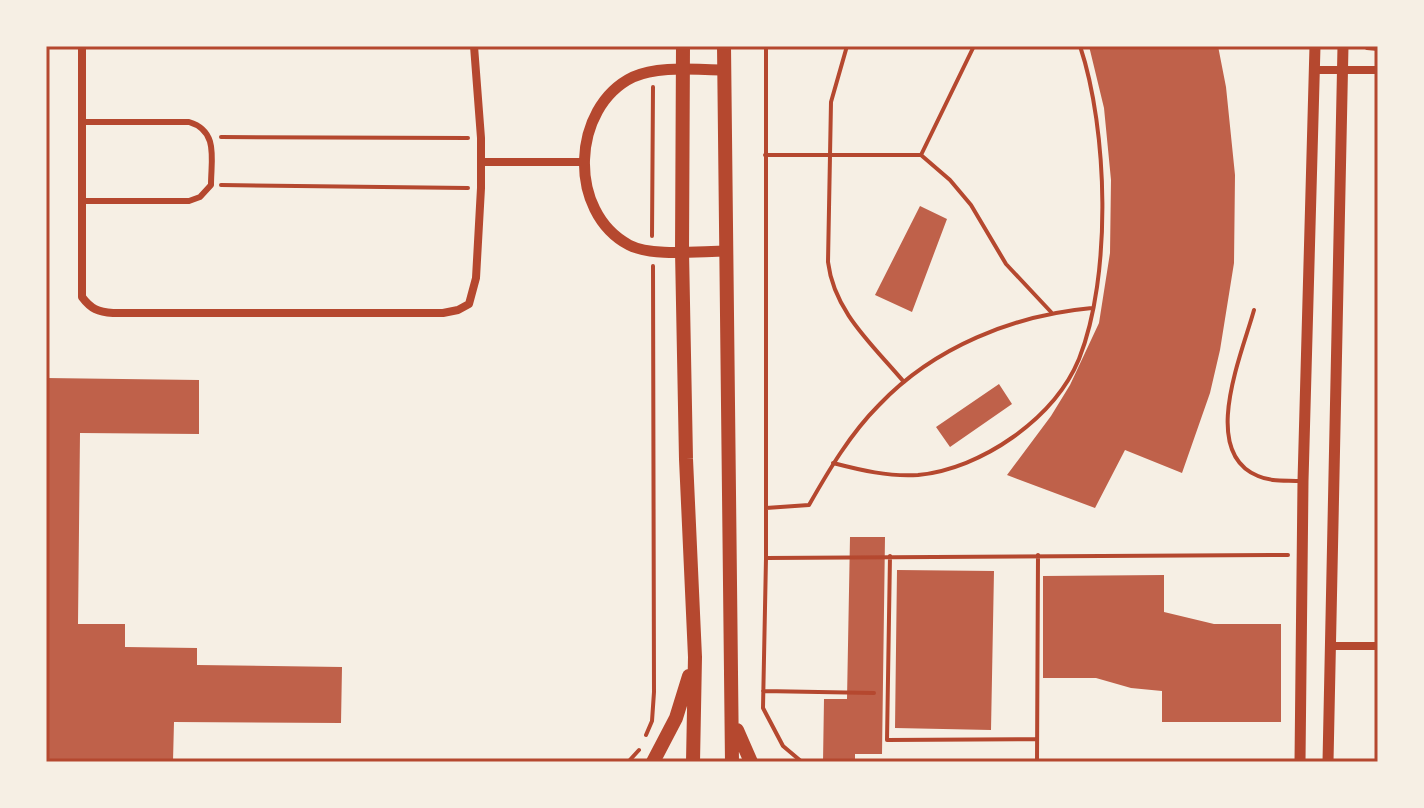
<svg xmlns="http://www.w3.org/2000/svg" width="1424" height="808" viewBox="0 0 1424 808" font-family="'Golos Text',sans-serif">
<rect width="100%" height="100%" fill="#f6efe4"/>
<path fill="#bf614a" d="M 1089,46 L 1218,46 L 1226,87 L 1235,175 L 1234,263 L 1220,350 L 1210,393 L 1182,473 L 1125,450 L 1095,508 L 1007,475 L 1051,416 L 1070,385 L 1099,323 L 1110,253 L 1111,180 L 1104,108 Z
M 920,206 L 947,219 L 912,312 L 875,295 Z
M 46,378 L 199,380 L 199,434 L 80,433 L 78,624 L 125,624 L 125,647 L 197,648 L 197,665 L 342,667 L 341,723 L 174,722 L 173,761 L 46,760 Z
M 999,384 L 1012,404 L 950,447 L 936,427 Z
M 850,537 L 885,537 L 882,754 L 855,754 L 855,762 L 823,762 L 824,699 L 847,699 Z
M 897,570 L 994,571 L 991,730 L 895,728 Z
M 1164,575 L 1164,612 L 1214,624 L 1281,624 L 1281,722 L 1162,722 L 1162,691 L 1131,688 L 1096,678 L 1043,678 L 1043,576 Z"/>
<g fill="none" stroke-linecap="round" stroke-linejoin="round">
<path stroke="#b5482f" stroke-width="4" d="M 766,46 L 766,558 L 763,708 L 783,746 L 802,762
M 847,46 L 831,102 L 828,262 C 834,312 873,345 904,382
M 1368,46 L 1367,48 L 1378,49
M 221,137 L 468,138
M 765,155 L 921,155 L 950,180 L 971,205 L 1006,264 L 1051,312
M 921,155 L 974,46
M 221,185 L 468,188
M 652,236 L 653,87
M 833,463 C 860,470 889,477 918,475 C 981,469 1054,419 1079,359 C 1112,276 1108,130 1080,46
M 766,508 L 809,505 C 829,470 850,434 879,405 C 934,347 1014,315 1092,308
M 890,556 L 887,740 L 1037,739
M 766,558 L 1288,555
M 763,691 L 874,693
M 646,735 L 652,721 L 654,692 L 653,266
M 628,762 L 639,750
M 1037,762 L 1038,555"/>
<path stroke="#b5482f" stroke-width="4" d="M 1254,310 C 1242,354 1199,452 1258,476 C 1271,482 1286,480 1301,481"/>
<path stroke="#b5482f" stroke-width="6" d="M 81,201 L 189,201 L 200,197 L 211,185 C 211,159 219,131 189,122 L 82,122"/>
<path stroke="#b5482f" stroke-width="8" d="M 82,46 L 82,297 C 91,309 98,312 113,313 L 443,313 L 458,310 L 469,304 L 476,278 L 481,188 L 481,138 L 474,46
M 1313,70 L 1378,70
M 481,162 L 584,162
M 1330,646 L 1378,646"/>
<path stroke="#b5482f" stroke-width="11" d="M 724,70 C 697,70 659,65 633,77 C 571,107 567,212 629,245 C 652,257 700,251 726,251
M 1300,762 L 1303,481 L 1315,46
M 1328,762 L 1343,46"/>
<path stroke="#b5482f" stroke-width="14" d="M 683,46 L 682,251 L 686,459 L 695,657 L 693,762
M 724,46 L 732,762
M 737,730 L 751,762
M 653,762 L 676,718 L 689,676"/>
</g>
<rect width="1424" height="808" fill="none" stroke="#f6efe4" stroke-width="96"/>
<rect x="48" y="48" width="1328" height="712" fill="none" stroke="#b5482f" stroke-width="3"/>
</svg>
